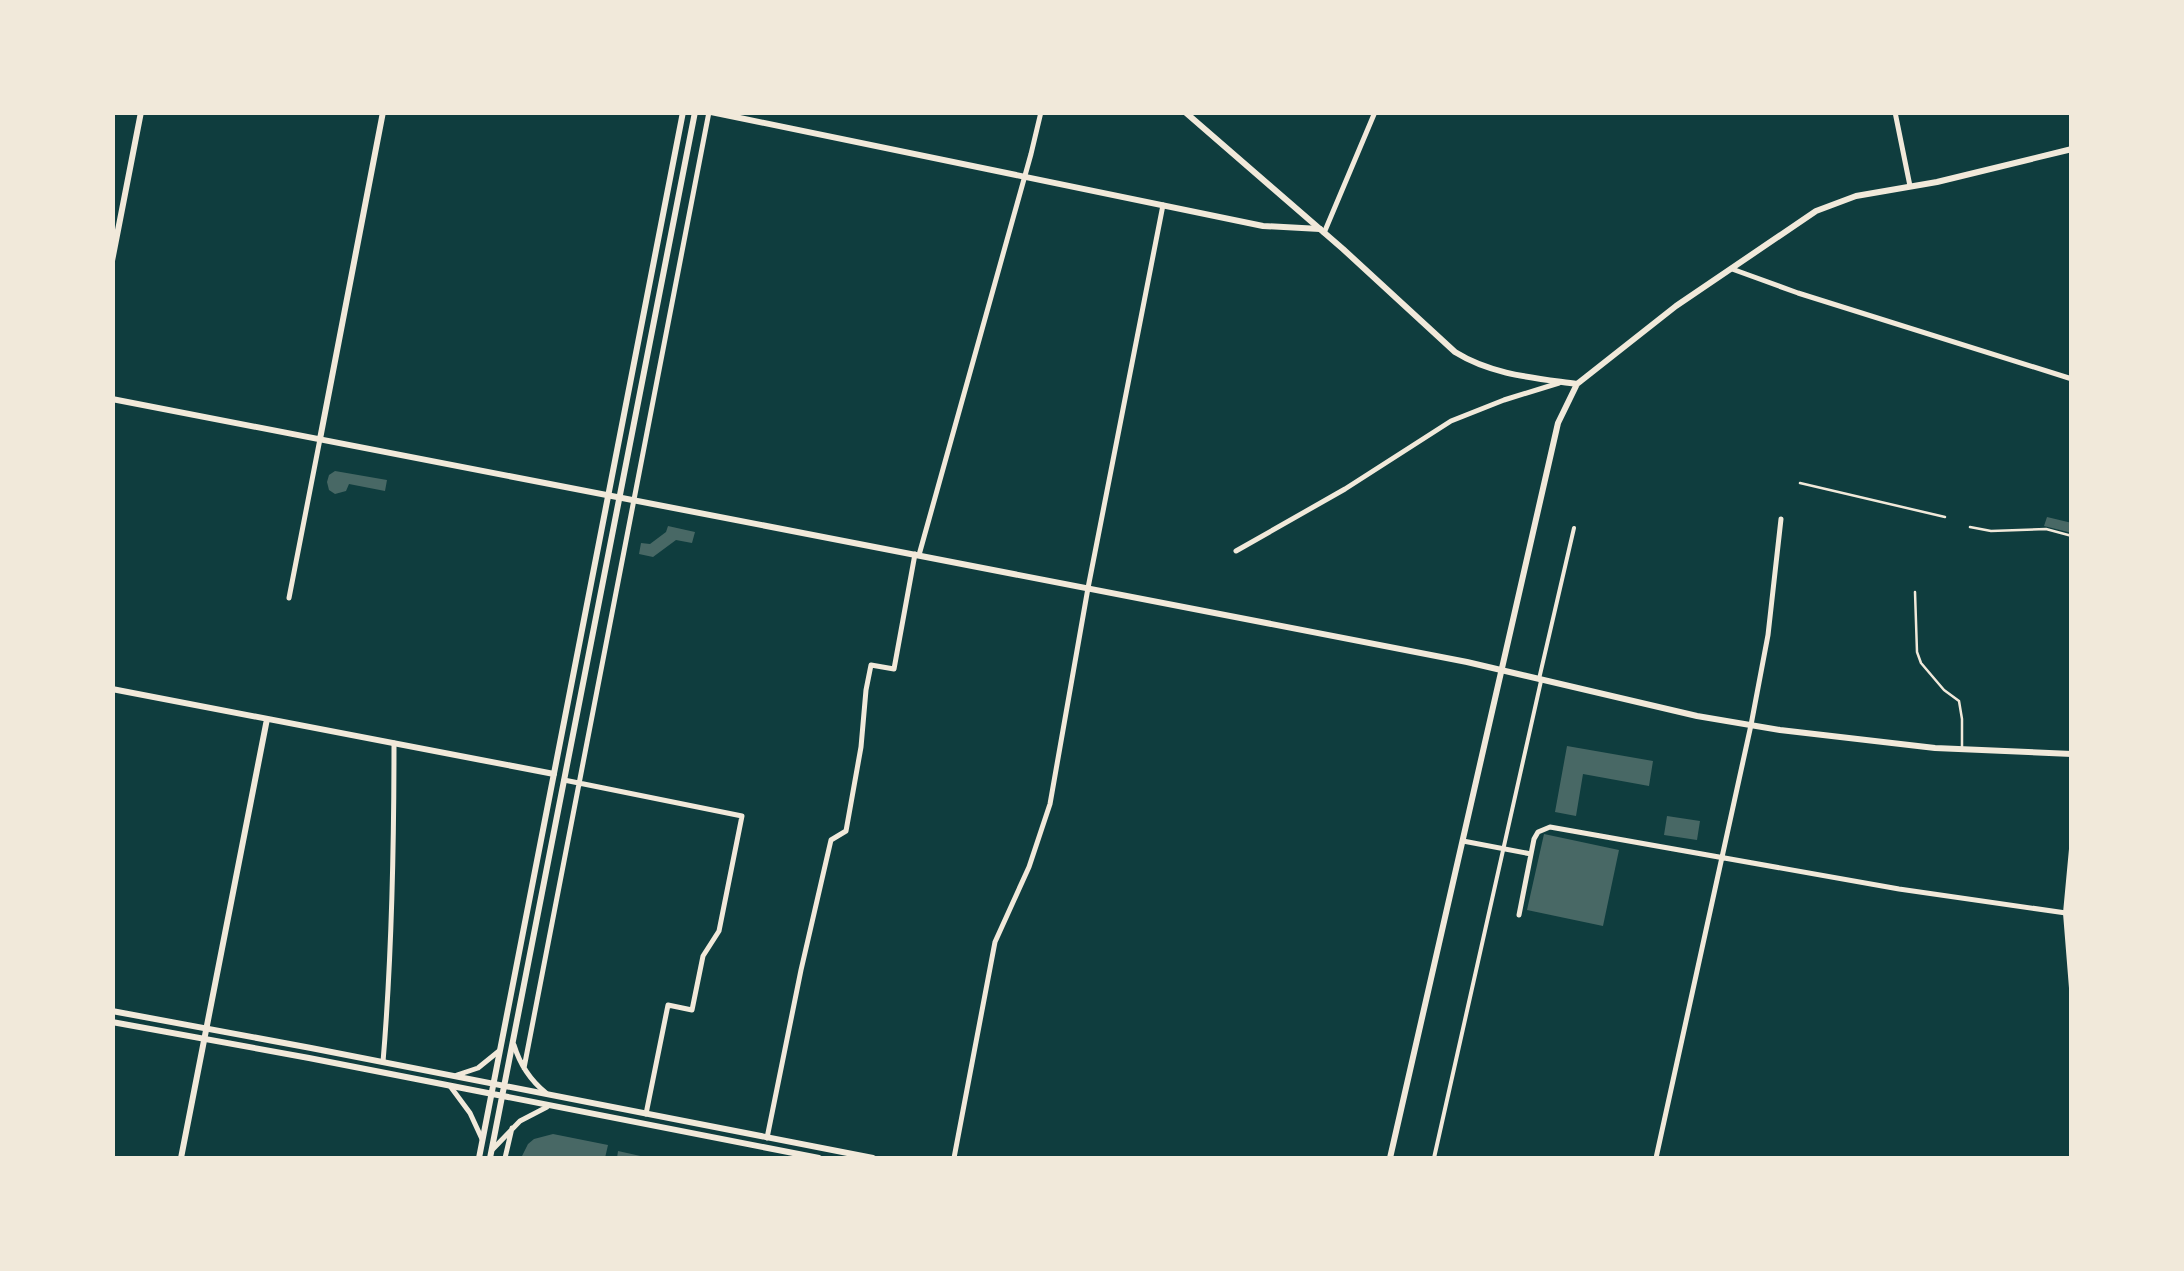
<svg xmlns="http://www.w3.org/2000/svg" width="2184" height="1271" viewBox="0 0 2184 1271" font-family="Manrope,sans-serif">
<rect width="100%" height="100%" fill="#0f3d3e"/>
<path fill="#486865" d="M 335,471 L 387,480 L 385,491 L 349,484 L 346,491 L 335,494 L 329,490 L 327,482 L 329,475 Z
M 2047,517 L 2072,523 L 2072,533 L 2044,526 Z
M 668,526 L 695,532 L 692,543 L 676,540 L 653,557 L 639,554 L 641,543 L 650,544 L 666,532 Z
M 1567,746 L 1653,761 L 1649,786 L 1583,774 L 1576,816 L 1555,812 Z
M 1667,816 L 1700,821 L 1697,840 L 1664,835 Z
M 1544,834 L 1619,850 L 1603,926 L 1527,910 Z
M 553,1134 L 608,1145 L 605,1158 L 521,1158 L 528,1144 L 534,1139 Z
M 618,1151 L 645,1157 L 645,1158 L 617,1158 Z"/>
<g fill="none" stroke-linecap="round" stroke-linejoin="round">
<path stroke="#f1e9da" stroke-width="2.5" d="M 1800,483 L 1945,517
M 1970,527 L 1991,531 L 2046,529 L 2072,536
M 1915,592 L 1917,652 L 1921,663 L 1944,690 L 1959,701 L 1962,719 L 1962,748"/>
<path stroke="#f1e9da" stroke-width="4" d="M 1539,679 L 1574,528
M 1434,1158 L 1541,681"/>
<path stroke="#f1e9da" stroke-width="5" d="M 1895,112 L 1910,186
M 1324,233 L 1375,112
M 1732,269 L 1798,293 L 2072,379
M 1236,551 L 1345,489 L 1451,421 L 1504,400 L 1559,383
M 919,555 L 1031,154 L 1041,112
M 289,598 L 320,439
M 564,780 L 742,816 L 719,931 L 703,956 L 692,1010 L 668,1005 L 646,1114
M 1463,841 L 1531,854
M 1519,915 L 1534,839 L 1538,832 L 1550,827 L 1899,889 L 2066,913
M 514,1045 C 520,1065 530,1080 546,1093
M 383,1062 C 392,955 394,850 394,743
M 524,1068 L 709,112
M 457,1075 L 478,1068 L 499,1051
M 450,1086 L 470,1113 L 482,1139
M 767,1138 L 801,970 L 831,840 L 846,831 L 861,747 L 866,690 L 871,665 L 894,669 L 915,554
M 493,1149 L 520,1121 L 547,1107
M 505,1158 L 512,1128
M 954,1158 L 995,942 L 1029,867 L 1050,804 L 1088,588 L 1163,205
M 1656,1158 L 1751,725 L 1768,635 L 1781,519"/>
<path stroke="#f1e9da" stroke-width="6" d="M 711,112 L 1263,226 L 1320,229
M 112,261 L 141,112
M 112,399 L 1467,662 L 1697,716 L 1780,730 L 1935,748 L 2072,754
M 320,439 L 383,112
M 112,689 L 554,774
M 181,1158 L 267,719"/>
<path stroke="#f1e9da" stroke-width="6" d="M 1185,112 L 1343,249 L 1455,352 C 1492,375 1535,378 1577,384
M 2072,849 L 2066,913 L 2072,988
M 112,1011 L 311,1048 L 873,1158
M 112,1022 L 309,1058 L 819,1158
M 479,1158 L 683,112
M 490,1158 L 695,112
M 1390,1158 L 1558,423 L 1577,384 L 1676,306 L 1816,211 L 1856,196 L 1937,182 L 2072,149"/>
</g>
<rect width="2184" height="1271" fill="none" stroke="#f1e9da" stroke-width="230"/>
</svg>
